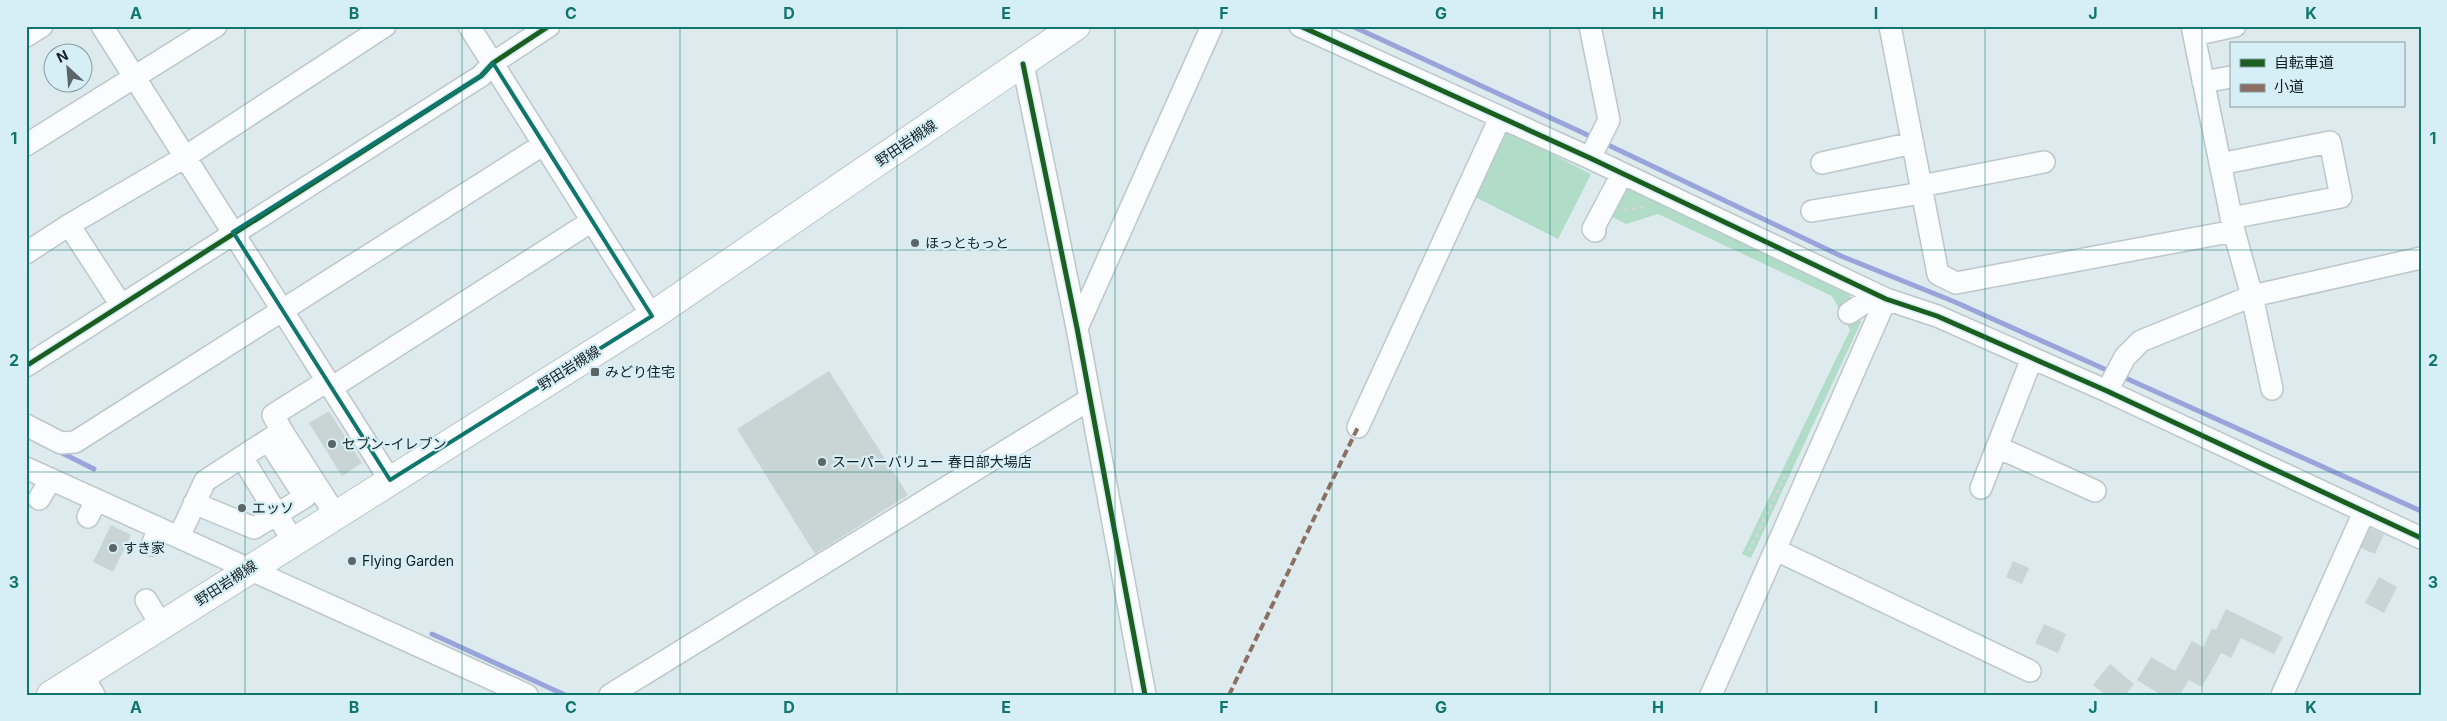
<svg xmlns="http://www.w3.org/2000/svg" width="2447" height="721" viewBox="0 0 2447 721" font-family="Inter,'Noto Sans JP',sans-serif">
<rect width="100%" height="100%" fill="#ddebef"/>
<path fill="#b0dcc8" d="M 1506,131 L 1591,174 L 1558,239 L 1473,196 Z
M 1623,181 L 1845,285 L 1861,322 L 1751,558 L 1742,554 L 1850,330 L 1832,296 L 1658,214 L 1626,224 L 1607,214 Z"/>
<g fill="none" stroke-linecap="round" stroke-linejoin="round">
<path stroke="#98a4da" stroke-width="5" d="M 1352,26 L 1594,138
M 1604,143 L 1841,256 L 1955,302 L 2111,372
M 2121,376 L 2421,511
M 58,451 L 94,469
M 432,634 L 565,695"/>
</g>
<path fill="#c9d4d5" d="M 829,371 L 908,495 L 815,554 L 737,429 Z
M 329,411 L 362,463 L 342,476 L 309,423 Z
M 111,525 L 131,535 L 113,572 L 93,562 Z
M 2370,528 L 2384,534 L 2375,554 L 2361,548 Z
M 2013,561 L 2029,568 L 2022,584 L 2006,577 Z
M 2379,577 L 2397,587 L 2384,613 L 2365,603 Z
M 2226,609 L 2283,637 L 2274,654 L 2241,638 L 2231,658 L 2221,653 L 2202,687 L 2189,680 L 2180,695 L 2161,695 L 2137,680 L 2151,657 L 2175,671 L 2192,641 L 2203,647 L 2212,628 L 2216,630 Z
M 2044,624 L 2066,634 L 2058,653 L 2035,643 Z
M 2110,664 L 2134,684 L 2125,695 L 2105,695 L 2093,685 Z"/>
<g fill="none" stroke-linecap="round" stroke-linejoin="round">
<g stroke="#bdc7ca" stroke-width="24">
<path id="minor" d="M 102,26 L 390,480
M 469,26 L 652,316
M 1300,26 L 1590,158 L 1886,299 L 1937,316 L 2107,391 L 2421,538
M 1890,26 L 1938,274 L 1956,283 L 2234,231
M 2192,26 L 2234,231 L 2252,296 L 2272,389
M 2194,35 L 2235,26
M 26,36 L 42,26
M 1023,64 L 1077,328 L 1145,695
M 2203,82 L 2231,77
M 26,145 L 216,26
M 1590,158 L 1609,120 L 1590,26
M 1822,163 L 1913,143
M 2220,164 L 2330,142 L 2341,197 L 2231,218
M 1921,186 L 2044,162
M 1812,211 L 1922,193
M 69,225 L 121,305
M 1595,231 L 1593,229 L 1622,174
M 26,253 L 69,225 L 185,157 L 385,26
M 1849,313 L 1876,295
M 1077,328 L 1212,26
M 26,366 L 481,76 L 493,63 L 549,26
M 331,388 L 592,221
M 2107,391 L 2125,357 L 2141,341 L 2252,296 L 2421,258
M 26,425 L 61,443 L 75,442 L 544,144
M 1358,427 L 1500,118
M 282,431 L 273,415 L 327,381
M 1997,447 L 2095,491
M 242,457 L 293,541
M 26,468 L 527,695
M 1981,488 L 2032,358
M 39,499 L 51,479
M 194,503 L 254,528 L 305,497 L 268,440
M 88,517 L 96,500
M 179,537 L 205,481 L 282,431 L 335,514
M 152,545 L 159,528
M 1776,550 L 2030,671
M 146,600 L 161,625
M 82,675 L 94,695
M 610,695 L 1090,399
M 1711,695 L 1886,299
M 2282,695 L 2364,512"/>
</g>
<g stroke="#bdc7ca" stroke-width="30">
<path id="major" d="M 51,695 L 652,316 L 1076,26"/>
</g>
<path stroke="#d3d7d8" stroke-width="3" stroke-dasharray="4 4" stroke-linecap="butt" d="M 1624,210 L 1636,209 L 1646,206
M 1749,551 L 1785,476"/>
<use href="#minor" stroke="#fafcfd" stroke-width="21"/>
<use href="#major" stroke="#fafcfd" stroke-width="28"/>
<path stroke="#8d6e63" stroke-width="4" stroke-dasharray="8 4" stroke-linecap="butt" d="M 1229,695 L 1358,427"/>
<g stroke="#d6eff6" stroke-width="8">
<path id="cycleway" d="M 1300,26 L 1590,158 L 1886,299 L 1937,316 L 2107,391 L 2421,538
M 1023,64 L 1077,328 L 1145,695
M 26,366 L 481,76 L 493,63 L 549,26"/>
</g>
<use href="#cycleway" stroke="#1b5e20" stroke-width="5"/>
</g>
<path fill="none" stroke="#0f766e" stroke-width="4" stroke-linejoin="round" d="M 493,63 L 652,316 L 390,480 L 233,232 L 481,76 Z"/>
<path fill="none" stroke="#0f766e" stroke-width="1" stroke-opacity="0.55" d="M 245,26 L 245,695M 462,26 L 462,695M 680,26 L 680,695M 897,26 L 897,695M 1115,26 L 1115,695M 1332,26 L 1332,695M 1550,26 L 1550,695M 1767,26 L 1767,695M 1985,26 L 1985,695M 2202,26 L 2202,695M 26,250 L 2421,250M 26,472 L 2421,472"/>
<g fill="#5b6669" stroke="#d6eff6" stroke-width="2">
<circle cx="915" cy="243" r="5"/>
<rect x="590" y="367" width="10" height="10" rx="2.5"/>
<circle cx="332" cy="444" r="5"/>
<circle cx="822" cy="462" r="5"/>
<circle cx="242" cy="508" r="5"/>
<circle cx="113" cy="548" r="5"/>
<circle cx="352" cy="561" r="5"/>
</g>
<g text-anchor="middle" stroke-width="4.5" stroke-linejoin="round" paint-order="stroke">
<g font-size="14" fill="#151e21" stroke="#d6eff6">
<text transform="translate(906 143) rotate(-34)" y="5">野田岩槻線</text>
<text transform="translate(569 368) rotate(-32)" y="5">野田岩槻線</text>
<text transform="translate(226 583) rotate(-33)" y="5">野田岩槻線</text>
</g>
<g font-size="14" fill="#151e21" stroke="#d6eff6" text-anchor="start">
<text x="925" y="248">ほっともっと</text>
<text x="605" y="377">みどり住宅</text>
<text x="342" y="449">セブン-イレブン</text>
<text x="832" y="467">スーパーバリュー 春日部大場店</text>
<text x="252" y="513">エッソ</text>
<text x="123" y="553">すき家</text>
<text x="362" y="566">Flying Garden</text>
</g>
</g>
<rect width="2447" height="721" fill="none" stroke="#d6eff6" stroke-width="55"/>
<rect x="2230" y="42" width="175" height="65" fill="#d6eff6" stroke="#899ba1"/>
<rect x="2240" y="59" width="25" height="8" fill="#1b5e20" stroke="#899ba1"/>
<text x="2274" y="68" font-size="15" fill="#151e21">自転車道</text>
<rect x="2240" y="84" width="25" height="8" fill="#8d6e63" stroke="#899ba1"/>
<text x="2274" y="92" font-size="15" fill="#151e21">小道</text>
<g transform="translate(68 68) rotate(334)"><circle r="24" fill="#d6eff6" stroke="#899ba1"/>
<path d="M0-4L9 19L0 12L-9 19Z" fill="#5b6669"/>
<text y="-8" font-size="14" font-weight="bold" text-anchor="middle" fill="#151e21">N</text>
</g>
<rect x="28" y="28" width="2392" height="666" fill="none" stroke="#0f766e" stroke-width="2"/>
<g font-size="16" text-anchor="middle" font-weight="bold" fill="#0f766e">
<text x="136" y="19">A</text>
<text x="354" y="19">B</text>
<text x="571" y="19">C</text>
<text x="789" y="19">D</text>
<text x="1006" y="19">E</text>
<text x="1224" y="19">F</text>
<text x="1441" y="19">G</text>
<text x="1658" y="19">H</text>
<text x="1876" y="19">I</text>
<text x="2093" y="19">J</text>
<text x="2311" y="19">K</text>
<text x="14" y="144">1</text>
<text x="2433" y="144">1</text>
<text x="14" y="366">2</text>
<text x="2433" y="366">2</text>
<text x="14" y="588">3</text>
<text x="2433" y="588">3</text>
<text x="136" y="713">A</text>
<text x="354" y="713">B</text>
<text x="571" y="713">C</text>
<text x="789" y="713">D</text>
<text x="1006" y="713">E</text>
<text x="1224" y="713">F</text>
<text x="1441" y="713">G</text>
<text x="1658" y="713">H</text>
<text x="1876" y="713">I</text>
<text x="2093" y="713">J</text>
<text x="2311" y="713">K</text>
</g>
</svg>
